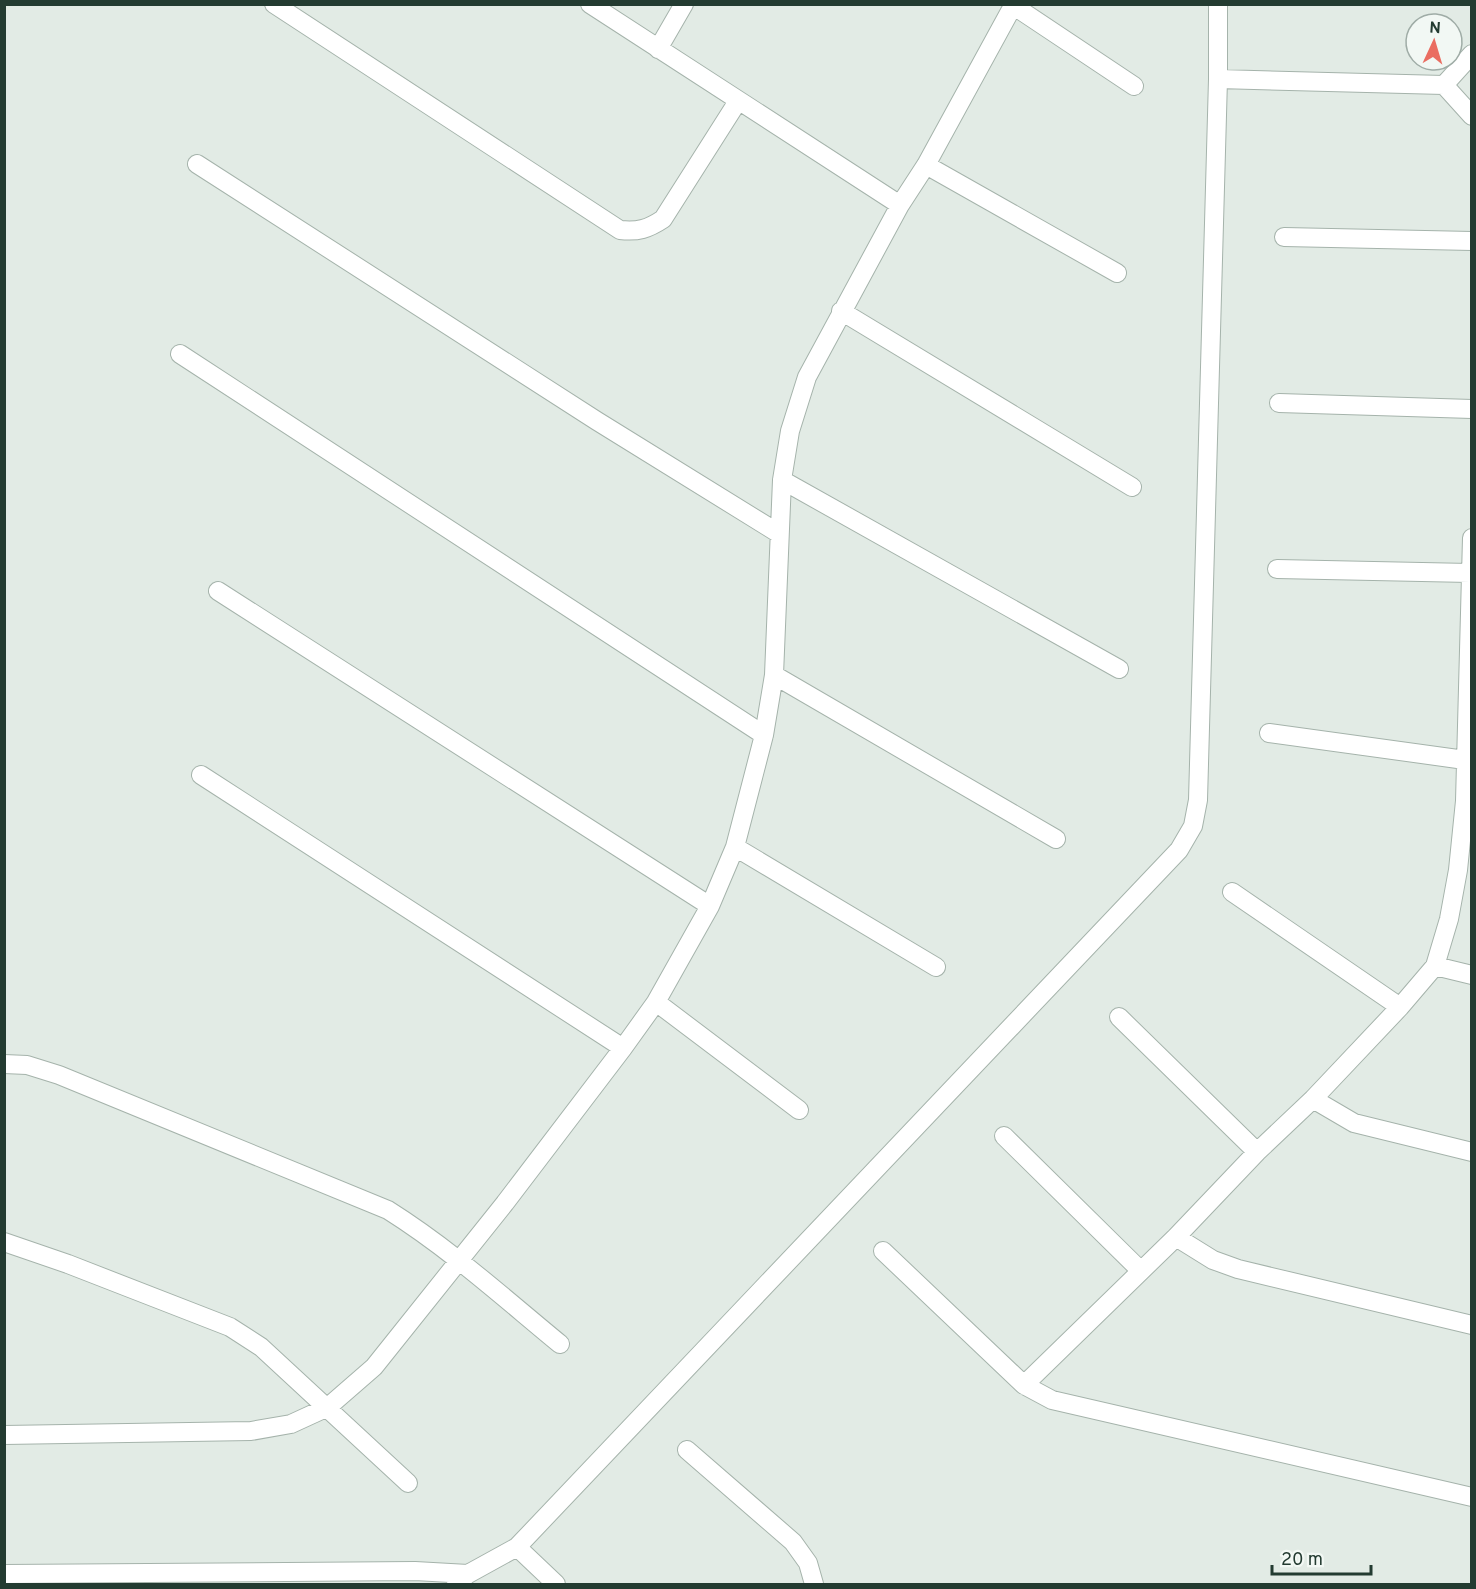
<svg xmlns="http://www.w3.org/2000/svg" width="1476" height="1589" viewBox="0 0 1476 1589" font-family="Overpass,sans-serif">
<rect width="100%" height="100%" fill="#e2ebe5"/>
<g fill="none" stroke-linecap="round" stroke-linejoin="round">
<g stroke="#a5b3ab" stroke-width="20">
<path id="street" d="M 274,4 L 620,230 C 638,232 648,229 663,219 L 738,101
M 590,4 L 900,205
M 1011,4 L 1134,86
M 658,49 L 684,4
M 1218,79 L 1444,85 L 1472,54
M 1444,85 L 1472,116
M 197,164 L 597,421 L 778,533
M 926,165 L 1117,273
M 1284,237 L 1472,241
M 841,311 L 1132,487
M 180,354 L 764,735
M 1279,403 L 1472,409
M 782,480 L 1119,669
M 1277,569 L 1470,573
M 218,591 L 710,906
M 774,675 L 1056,839
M 1269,733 L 1465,760
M 201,775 L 623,1048
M 735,847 L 936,967
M 1232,892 L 1400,1007
M 1435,966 L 1472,975
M 656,1002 L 799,1110
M 1119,1017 L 1257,1152
M 4,1064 L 27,1065 L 59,1075 L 388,1210 C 450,1249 504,1298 560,1344
M 1313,1099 L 1354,1123 L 1472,1152
M 1004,1136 L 1140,1270
M 1176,1237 L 1213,1260 L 1238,1269 L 1472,1325
M 4,1242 L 68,1264 L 230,1327 L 261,1347 L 408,1483
M 883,1251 L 1024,1385 L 1052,1400 L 1472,1497
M 1024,1385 L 1176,1237 L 1257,1152 L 1313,1099 L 1400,1007 L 1435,966 L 1449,919 L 1458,870 L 1465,801 L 1472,538
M 4,1435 L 251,1431 L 291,1424 L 328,1407 L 374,1367 L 505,1203 L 623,1048 L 656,1002 L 710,906 L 735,847 L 764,735 L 774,675 L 782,480 L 790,431 L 807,377 L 900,205 L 926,165 L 1014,4
M 687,1450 L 793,1542 L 808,1563 L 814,1584
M 517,1547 L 556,1584
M 4,1574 L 415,1571 L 468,1574
M 456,1584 L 468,1574 L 517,1547 L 1179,850 L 1193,826 L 1198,800 L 1218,79 L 1218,4"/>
</g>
<use href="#street" stroke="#fff" stroke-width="18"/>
</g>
<rect width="1476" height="1589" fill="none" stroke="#233b31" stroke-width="12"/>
<g transform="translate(1434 42) rotate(4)"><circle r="28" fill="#f2f8f4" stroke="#9faca6" stroke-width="1.5"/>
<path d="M0-4.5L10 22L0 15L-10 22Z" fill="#ea6d61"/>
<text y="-9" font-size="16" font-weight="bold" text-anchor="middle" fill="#233b31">N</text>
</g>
<path d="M1272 1565v9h99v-9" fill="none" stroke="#233b31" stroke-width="3"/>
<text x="1281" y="1565" font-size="18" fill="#233b31" stroke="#f2f8f4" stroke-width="4.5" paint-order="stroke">20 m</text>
</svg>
